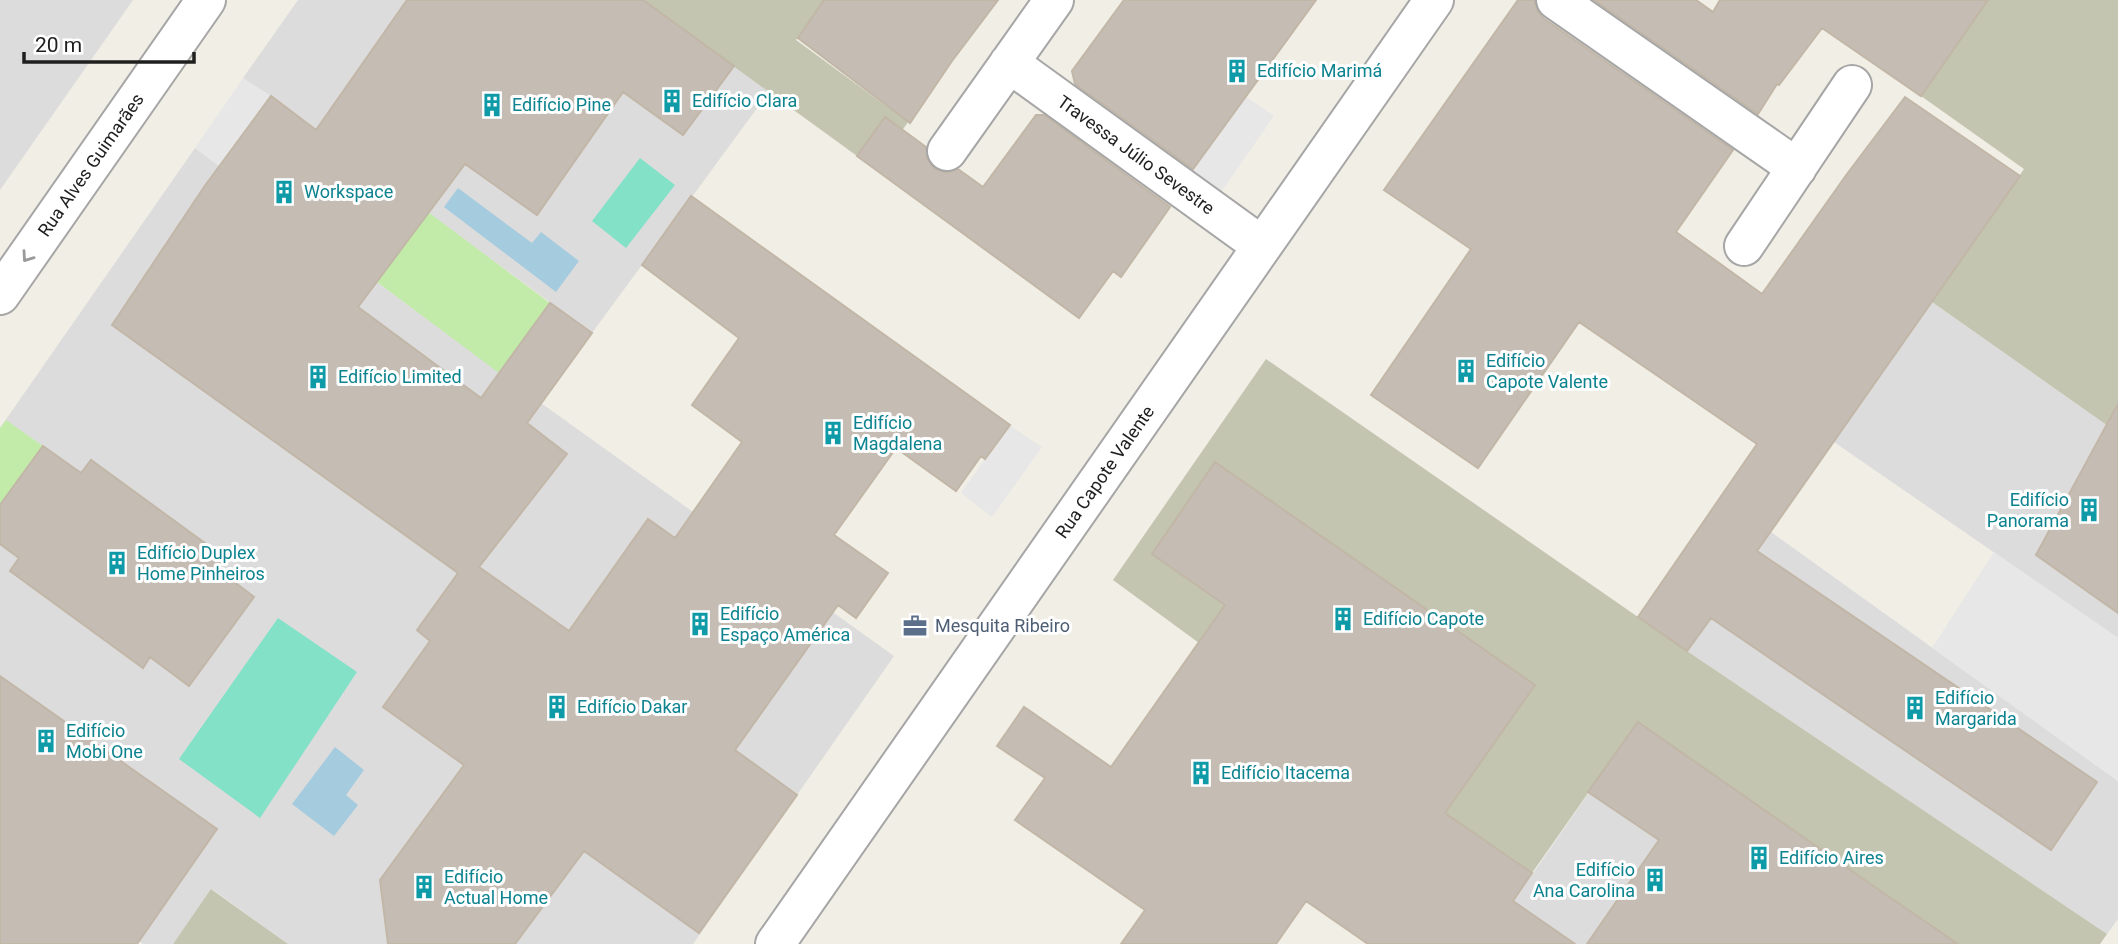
<svg xmlns="http://www.w3.org/2000/svg" width="2118" height="944" viewBox="0 0 2118 944" font-family="Roboto,sans-serif">
<rect width="100%" height="100%" fill="#f0eee5"/>
<path fill="#dddcdc" d="M 0,0 L 133,0 L 0,190 Z
M 298,0 L 642,0 L 769,92 L 592,333 L 243,78 Z
M 195,148 L 541,403 L 894,656 L 693,944 L 288,944 L 212,889 L 173,944 L 143,944 L 0,843 L 0,428 Z
M 1932,302 L 2118,433 L 2118,638 L 1834,442 Z
M 1771,532 L 2118,781 L 2118,919 L 2107,934 L 1687,651 Z
M 1638,722 L 1958,944 L 1484,944 Z"/>
<path fill="#c3c5b0" d="M 642,0 L 825,0 L 796,40 L 908,122 L 894,142 L 876,129 L 857,156 Z
M 1988,0 L 2118,0 L 2118,433 L 1932,302 L 2024,169 L 1921,96 Z
M 1266,359 L 1687,651 L 2107,934 L 2100,944 L 1958,944 L 1638,722 L 1532,873 L 1199,643 L 1113,580 Z
M 211,889 L 288,944 L 173,944 Z"/>
<path fill="#c2ebaa" d="M 428,212 L 550,303 L 499,373 L 377,282 Z
M 6,420 L 43,446 L 0,505 L 0,428 Z"/>
<path fill="#82e1c7" d="M 640,158 L 675,185 L 626,248 L 592,221 Z
M 278,618 L 357,672 L 260,818 L 179,759 Z"/>
<path fill="#e7e7e7" d="M 243,78 L 271,96 L 219,166 L 195,148 Z
M 1245,96 L 1274,116 L 1219,195 L 1190,174 Z
M 1009,425 L 1042,447 L 992,517 L 961,493 Z
M 1994,552 L 2118,638 L 2118,781 L 1932,648 Z"/>
<path fill="#a5cbdf" d="M 458,188 L 532,243 L 541,232 L 579,261 L 556,292 L 444,207 Z
M 335,747 L 364,770 L 346,795 L 358,805 L 334,836 L 292,804 Z"/>
<path fill="#c5bdb4" stroke="#c2b6a7" stroke-width="2" d="M 407,0 L 643,0 L 734,66 L 683,135 L 623,92 L 537,215 L 465,164 L 358,307 L 481,398 L 550,303 L 592,333 L 527,423 L 567,454 L 479,567 L 569,631 L 648,519 L 675,538 L 742,442 L 692,405 L 739,338 L 642,265 L 691,196 L 1010,425 L 985,459 L 981,456 L 956,491 L 896,448 L 834,535 L 888,573 L 856,618 L 838,605 L 735,750 L 797,795 L 699,933 L 584,851 L 515,944 L 388,944 L 380,880 L 464,765 L 383,707 L 430,641 L 417,630 L 458,573 L 112,325 L 204,187 L 271,96 L 316,130 Z
M 824,0 L 998,0 L 952,61 L 910,123 L 798,38 Z
M 1124,0 L 1316,0 L 1193,169 L 1075,84 L 1072,71 Z
M 1518,0 L 1534,0 L 1537,10 L 1543,18 L 1733,150 L 1676,232 L 1762,294 L 1847,174 L 1905,97 L 2020,176 L 1757,551 L 2097,782 L 2051,850 L 1711,618 L 1687,651 L 1638,617 L 1757,444 L 1579,322 L 1478,468 L 1371,395 L 1471,249 L 1384,190 Z
M 1594,0 L 1696,0 L 1713,12 L 1720,0 L 1988,0 L 1921,96 L 1822,28 L 1779,85 L 1777,84 L 1758,114 Z
M 1036,115 L 1044,115 L 1170,207 L 1121,277 L 1113,271 L 1079,318 L 857,156 L 885,117 L 926,147 L 927,159 L 935,169 L 946,173 L 958,169 L 983,187 Z
M 2118,404 L 2118,613 L 2036,555 Z
M 43,446 L 81,473 L 91,460 L 224,557 L 216,568 L 254,597 L 189,686 L 150,657 L 143,668 L 10,571 L 19,558 L 0,544 L 0,505 Z
M 1215,462 L 1535,685 L 1445,813 L 1532,873 L 1513,901 L 1575,944 L 1368,944 L 1306,901 L 1276,944 L 1121,944 L 1145,910 L 1015,820 L 1045,778 L 997,746 L 1024,707 L 1111,767 L 1225,605 L 1152,554 Z
M 0,676 L 217,829 L 137,944 L 0,944 Z
M 1638,722 L 1869,883 L 1958,944 L 1587,944 L 1659,840 L 1588,792 Z"/>
<g fill="none" stroke-linecap="round" stroke-linejoin="round">
<g stroke="#a6a6a6" stroke-width="42">
<path id="minor" d="M 1556,0 L 1797,168
M 1009,63 L 1262,246
M 947,151 L 1054,0
M 1744,246 L 1852,85
M 0,295 L 206,0
M 775,944 L 1434,0"/>
</g>
<use href="#minor" stroke="#fff" stroke-width="38"/>
</g>
<defs><path id="oneway-chevron" d="M-2-3.5L2.5 0L-2 3.5" fill="none" stroke-width="1.6" stroke-linecap="round" stroke-linejoin="round" transform="scale(1.75)"/></defs>
<use stroke="#9a9a9a" href="#oneway-chevron" transform="translate(27 257) rotate(125)"/>
<defs>
<g id="building-bare" transform="scale(1.89)"><path d="M-4-6H4V6H1V3H-1V6H-4ZM-2.5-4.3h1.7v1.8h-1.7ZM.8-4.3h1.7v1.8H.8ZM-2.5-1h1.7V.8h-1.7ZM.8-1h1.7V.8H.8Z" fill="#0f9aa8" stroke="#fff" stroke-width="2.5" paint-order="stroke"/></g>
<g id="office-bare" transform="scale(1.89)"><path d="M-6-3h4V-5.5h4V-3h4V5H-6ZM-1-4.5V-3h2v-1.5ZM-6 0V1H6V0Z" fill="#5c6f8a" stroke="#fff" stroke-width="2.5" paint-order="stroke"/></g>
</defs>
<g fill-rule="evenodd">
<use href="#building-bare" x="1237" y="71"/>
<use href="#building-bare" x="672" y="101"/>
<use href="#building-bare" x="492" y="105"/>
<use href="#building-bare" x="284" y="192"/>
<use href="#building-bare" x="1466" y="371"/>
<use href="#building-bare" x="318" y="377"/>
<use href="#building-bare" x="833" y="433"/>
<use href="#building-bare" x="2089" y="510"/>
<use href="#building-bare" x="117" y="563"/>
<use href="#building-bare" x="1343" y="619"/>
<use href="#building-bare" x="700" y="624"/>
<use href="#office-bare" x="915" y="626"/>
<use href="#building-bare" x="557" y="707"/>
<use href="#building-bare" x="1915" y="708"/>
<use href="#building-bare" x="46" y="741"/>
<use href="#building-bare" x="1201" y="773"/>
<use href="#building-bare" x="1759" y="858"/>
<use href="#building-bare" x="1655" y="880"/>
<use href="#building-bare" x="424" y="887"/>
</g>
<g text-anchor="middle" stroke-width="6" stroke-linejoin="round" paint-order="stroke">
<g font-size="18" fill="#0d838f" stroke="#fff" text-anchor="start">
<text x="1257" y="77">Edifício Marimá</text>
<text x="692" y="107">Edifício Clara</text>
<text x="512" y="111">Edifício Pine</text>
<text x="304" y="198">Workspace</text>
<text x="1486" y="367">Edifício<tspan x="1486" dy="21">Capote Valente</tspan></text>
<text x="338" y="383">Edifício Limited</text>
<text x="853" y="429">Edifício<tspan x="853" dy="21">Magdalena</tspan></text>
<text x="2069" y="506" text-anchor="end">Edifício<tspan x="2069" dy="21">Panorama</tspan></text>
<text x="137" y="559">Edifício Duplex<tspan x="137" dy="21">Home Pinheiros</tspan></text>
<text x="720" y="620">Edifício<tspan x="720" dy="21">Espaço América</tspan></text>
<text x="1363" y="625">Edifício Capote</text>
<text x="1935" y="704">Edifício<tspan x="1935" dy="21">Margarida</tspan></text>
<text x="577" y="713">Edifício Dakar</text>
<text x="66" y="737">Edifício<tspan x="66" dy="21">Mobi One</tspan></text>
<text x="1221" y="779">Edifício Itacema</text>
<text x="1779" y="864">Edifício Aires</text>
<text x="1635" y="876" text-anchor="end">Edifício<tspan x="1635" dy="21">Ana Carolina</tspan></text>
<text x="444" y="883">Edifício<tspan x="444" dy="21">Actual Home</tspan></text>
</g>
<g font-size="18" fill="#1f1f1f" stroke="#fff">
<text transform="translate(1136 155) rotate(36)" y="6">Travessa Júlio Sevestre</text>
<text transform="translate(91 165) rotate(-55)" y="6">Rua Alves Guimarães</text>
<text transform="translate(1105 472) rotate(-55)" y="6">Rua Capote Valente</text>
</g>
<g font-size="18" fill="#4e5e75" stroke="#fff" text-anchor="start">
<text x="935" y="632">Mesquita Ribeiro</text>
</g>
</g>
<path d="M24 52v10h170v-10" fill="none" stroke="#1f1f1f" stroke-width="3.5"/>
<text x="35" y="52" font-size="21" fill="#1f1f1f" stroke="#ffffff" stroke-width="5" paint-order="stroke">20 m</text>
</svg>
